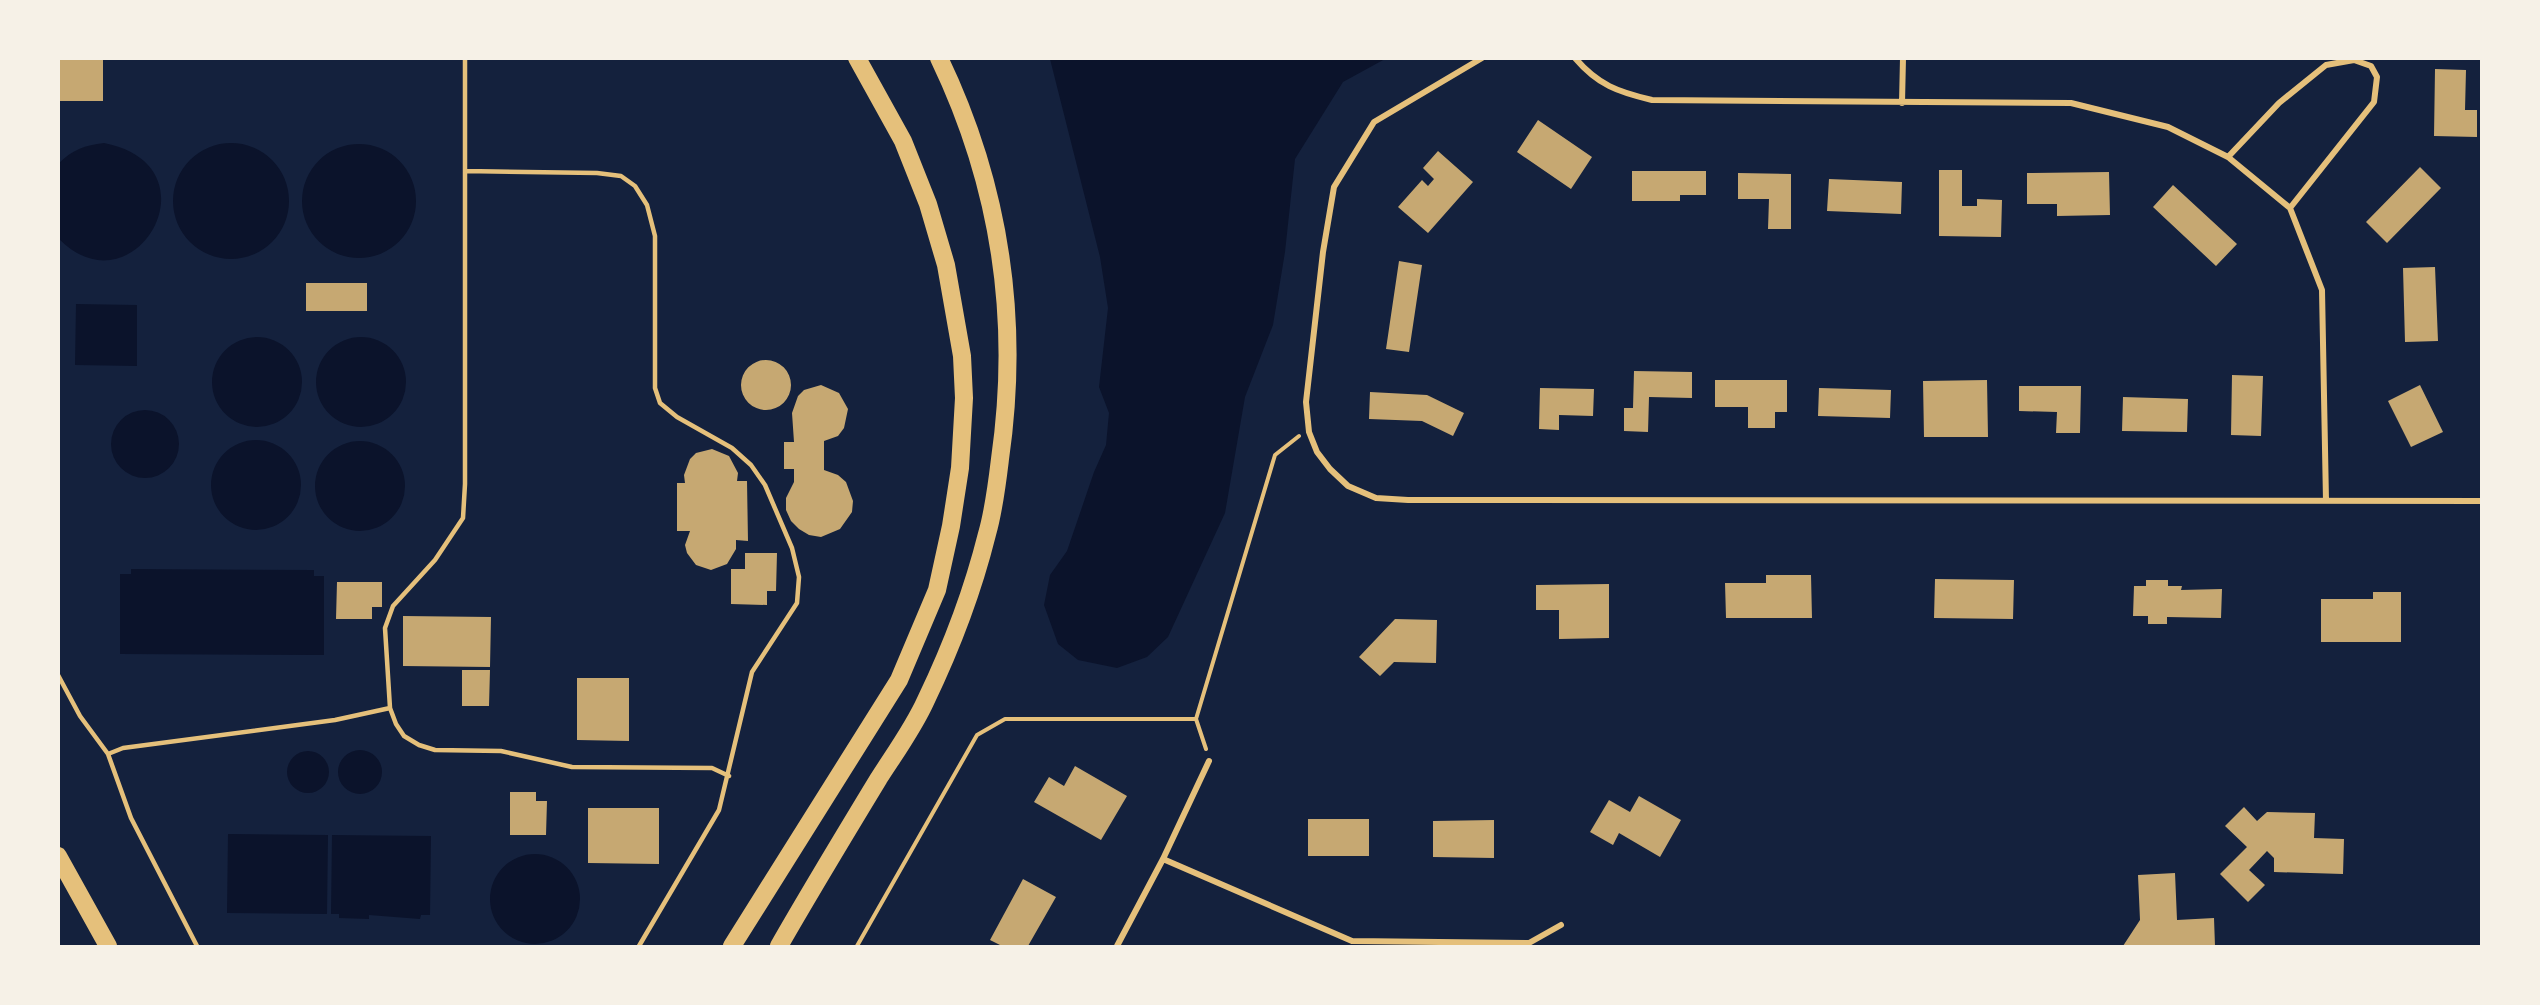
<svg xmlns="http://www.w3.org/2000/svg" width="2540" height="1005" viewBox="0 0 2540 1005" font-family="Signika,sans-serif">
<rect width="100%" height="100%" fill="#14213d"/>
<path fill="#0b132b" d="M 1050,59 L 1385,59 L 1343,82 L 1295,159 L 1285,252 L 1273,325 L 1245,397 L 1225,513 L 1168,637 L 1147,657 L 1117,668 L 1078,660 L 1058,644 L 1044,605 L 1050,575 L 1067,551 L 1094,472 L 1106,445 L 1109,413 L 1099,387 L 1108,308 L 1100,257 Z
M173 201a58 58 0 1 1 116 0a58 58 0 1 1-116 0Z
M 104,143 C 221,166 134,315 59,239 L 58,164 C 72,150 85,145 104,143 Z
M302 201a57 57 0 1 1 114 0a57 57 0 1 1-114 0Z
M 76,304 L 137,305 L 137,366 L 75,365 Z
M316 382a45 45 0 1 1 90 0a45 45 0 1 1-90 0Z
M212 382a45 45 0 1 1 90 0a45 45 0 1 1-90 0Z
M111 444a34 34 0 1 1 68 0a34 34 0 1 1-68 0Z
M211 485a45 45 0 1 1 90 0a45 45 0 1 1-90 0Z
M315 486a45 45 0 1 1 90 0a45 45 0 1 1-90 0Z
M 131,569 L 314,570 L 314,576 L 324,576 L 324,655 L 120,654 L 120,574 L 131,574 Z
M338 772a22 22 0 1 1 44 0a22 22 0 1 1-44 0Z
M287 772a21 21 0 1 1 42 0a21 21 0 1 1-42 0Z
M 228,834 L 328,835 L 327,914 L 227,913 Z
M 332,835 L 431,836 L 430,915 L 421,915 L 420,919 L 369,915 L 369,919 L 339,918 L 339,914 L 331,914 Z
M490 899a45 45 0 1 1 90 0a45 45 0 1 1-90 0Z"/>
<path fill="#c6a872" d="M 58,58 L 103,58 L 103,101 L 58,101 Z
M 2435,69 L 2466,70 L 2465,110 L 2477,110 L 2477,137 L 2434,136 Z
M 1538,120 L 1592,157 L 1571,189 L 1517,152 Z
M 1438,151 L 1473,182 L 1428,233 L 1398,207 L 1422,180 L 1428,186 L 1434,179 L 1423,168 Z
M 2420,167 L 2441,188 L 2387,243 L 2366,222 Z
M 1939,170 L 1962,170 L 1962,206 L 1977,206 L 1977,199 L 2002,200 L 2001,237 L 1939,236 Z
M 1632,171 L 1706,171 L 1706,195 L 1680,195 L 1680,201 L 1632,201 Z
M 2109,172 L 2110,215 L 2057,216 L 2057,204 L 2027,204 L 2027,173 Z
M 1738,173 L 1791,174 L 1791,229 L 1768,229 L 1769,199 L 1738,199 Z
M 1829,179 L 1902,182 L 1901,214 L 1827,211 Z
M 2173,185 L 2237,244 L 2216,266 L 2153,207 Z
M 1399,261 L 1422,265 L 1409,352 L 1386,349 Z
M 2435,267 L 2438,341 L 2405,342 L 2403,268 Z
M 306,283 L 367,283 L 367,311 L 306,311 Z
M741 385a25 25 0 1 1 50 0a25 25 0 1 1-50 0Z
M 1634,371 L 1692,372 L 1692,398 L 1649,397 L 1648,432 L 1624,431 L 1624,408 L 1633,408 Z
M 2232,375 L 2263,376 L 2261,436 L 2231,435 Z
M 1715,380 L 1787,380 L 1787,412 L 1775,412 L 1775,428 L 1748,428 L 1748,407 L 1715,407 Z
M 1987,380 L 1988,437 L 1924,437 L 1923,381 Z
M 821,385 L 839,393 L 848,409 L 844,428 L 838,436 L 824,441 L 824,470 L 838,475 L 846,482 L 853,501 L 852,512 L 840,529 L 821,537 L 809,535 L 799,529 L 791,521 L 786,510 L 786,498 L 794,482 L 794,469 L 784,469 L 784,442 L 794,442 L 792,413 L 798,396 L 804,390 Z
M 2420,385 L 2443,432 L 2411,447 L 2388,401 Z
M 2019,386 L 2081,386 L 2080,433 L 2056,433 L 2057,412 L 2019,411 Z
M 1540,388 L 1594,389 L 1593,416 L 1559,415 L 1559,430 L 1539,429 Z
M 1819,388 L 1891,390 L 1890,418 L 1818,416 Z
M 1370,392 L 1427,395 L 1464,413 L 1453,436 L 1422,421 L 1369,419 Z
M 2123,397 L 2188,399 L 2187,432 L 2122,431 Z
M 712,449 L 729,456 L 738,473 L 737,481 L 747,481 L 748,541 L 736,540 L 736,549 L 727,564 L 711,570 L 696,565 L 687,553 L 685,545 L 690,531 L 677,531 L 677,483 L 685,483 L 684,475 L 690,459 L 696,453 Z
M 745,553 L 777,553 L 776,591 L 767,591 L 767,605 L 731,604 L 731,569 L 745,569 Z
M 1766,575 L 1811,575 L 1812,618 L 1726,618 L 1725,583 L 1766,583 Z
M 1935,579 L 2014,580 L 2013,619 L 1934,618 Z
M 2146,580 L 2168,580 L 2168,586 L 2182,586 L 2181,590 L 2222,589 L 2221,618 L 2167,617 L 2167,624 L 2148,624 L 2148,616 L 2133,616 L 2134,586 L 2146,586 Z
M 337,582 L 382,582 L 382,607 L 372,607 L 372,619 L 336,619 Z
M 1609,584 L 1609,638 L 1559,639 L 1559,610 L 1536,610 L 1536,585 Z
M 2373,592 L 2401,592 L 2401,642 L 2321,642 L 2321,599 L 2373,599 Z
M 403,616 L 491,617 L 490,667 L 403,666 Z
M 1395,619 L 1437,620 L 1436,663 L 1394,662 L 1380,676 L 1359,657 Z
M 462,670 L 490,670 L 489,706 L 462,706 Z
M 577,678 L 629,678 L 629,741 L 577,740 Z
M 1075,766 L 1127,796 L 1101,840 L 1034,802 L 1049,777 L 1064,786 Z
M 510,792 L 536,792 L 536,801 L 547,801 L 546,835 L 510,835 Z
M 1639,796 L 1681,820 L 1660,857 L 1619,833 L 1613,845 L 1590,832 L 1609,800 L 1630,812 Z
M 2244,807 L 2257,821 L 2267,812 L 2315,813 L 2314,838 L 2344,839 L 2343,874 L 2274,872 L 2274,858 L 2267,851 L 2249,870 L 2265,885 L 2248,902 L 2220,874 L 2247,847 L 2225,826 Z
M 588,808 L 659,808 L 659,864 L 588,863 Z
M 1308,819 L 1369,819 L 1369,856 L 1308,856 Z
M 1494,820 L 1494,858 L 1433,857 L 1433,821 Z
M 2175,873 L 2177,920 L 2214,918 L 2215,946 L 2123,946 L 2140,920 L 2138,875 Z
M 1023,879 L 1056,897 L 1028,946 L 1002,946 L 990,940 Z"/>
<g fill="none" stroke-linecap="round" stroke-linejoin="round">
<path stroke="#e5c07b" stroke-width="4" d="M 1206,749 L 1196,719 L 1275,455 L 1299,436
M 857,946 L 977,735 L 1005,719 L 1196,719"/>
<path stroke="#e5c07b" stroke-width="4.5" d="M 465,58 L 465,484 L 463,518 L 435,560 L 393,606 L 385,628 L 390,708 L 396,724 L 404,736 L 419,745 L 435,750 L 501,751 L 572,767 L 712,768 L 729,776
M 465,171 L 597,173 L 621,176 L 635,186 L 647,205 L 655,236 L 655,388 L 660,403 L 677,417 L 732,448 L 751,465 L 765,485 L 792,548 L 799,577 L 797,603 L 752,672 L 719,810 L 639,946
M 58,675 L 80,716 L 108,754 L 131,818 L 197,946
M 108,754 L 123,748 L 335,720 L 390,708"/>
<path stroke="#e5c07b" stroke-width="6" d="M 1482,58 L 1374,122 L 1334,187 L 1323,252 L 1306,402 L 1309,432 L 1317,452 L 1330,469 L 1348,486 L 1376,498 L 1408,500 L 2482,501
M 1575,58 C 1598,85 1618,92 1652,100 L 2071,103 L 2168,127 L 2228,157 L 2290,208 L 2322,290 L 2326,501
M 1902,103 L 1903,58
M 2228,157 L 2279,103 L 2326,65 L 2354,60 L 2371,66 L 2377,77 L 2374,102 L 2290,208
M 1163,859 L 1352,941 L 1529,943 L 1561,925
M 1117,946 L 1163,859 L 1209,761"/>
<path stroke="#e5c07b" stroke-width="18" d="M 58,856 L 108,946
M 732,946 L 899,680 L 937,590 L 951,526 L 960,468 L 964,398 L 962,356 L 946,265 L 928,204 L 903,141 L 857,58
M 779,946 C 811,890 845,834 879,778 C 895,753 914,727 926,700 C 951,648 973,590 987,534 C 994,510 997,484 1000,459 C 1020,320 1000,185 939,58"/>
</g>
<rect width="2540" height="1005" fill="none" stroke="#f6f1e7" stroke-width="120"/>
</svg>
